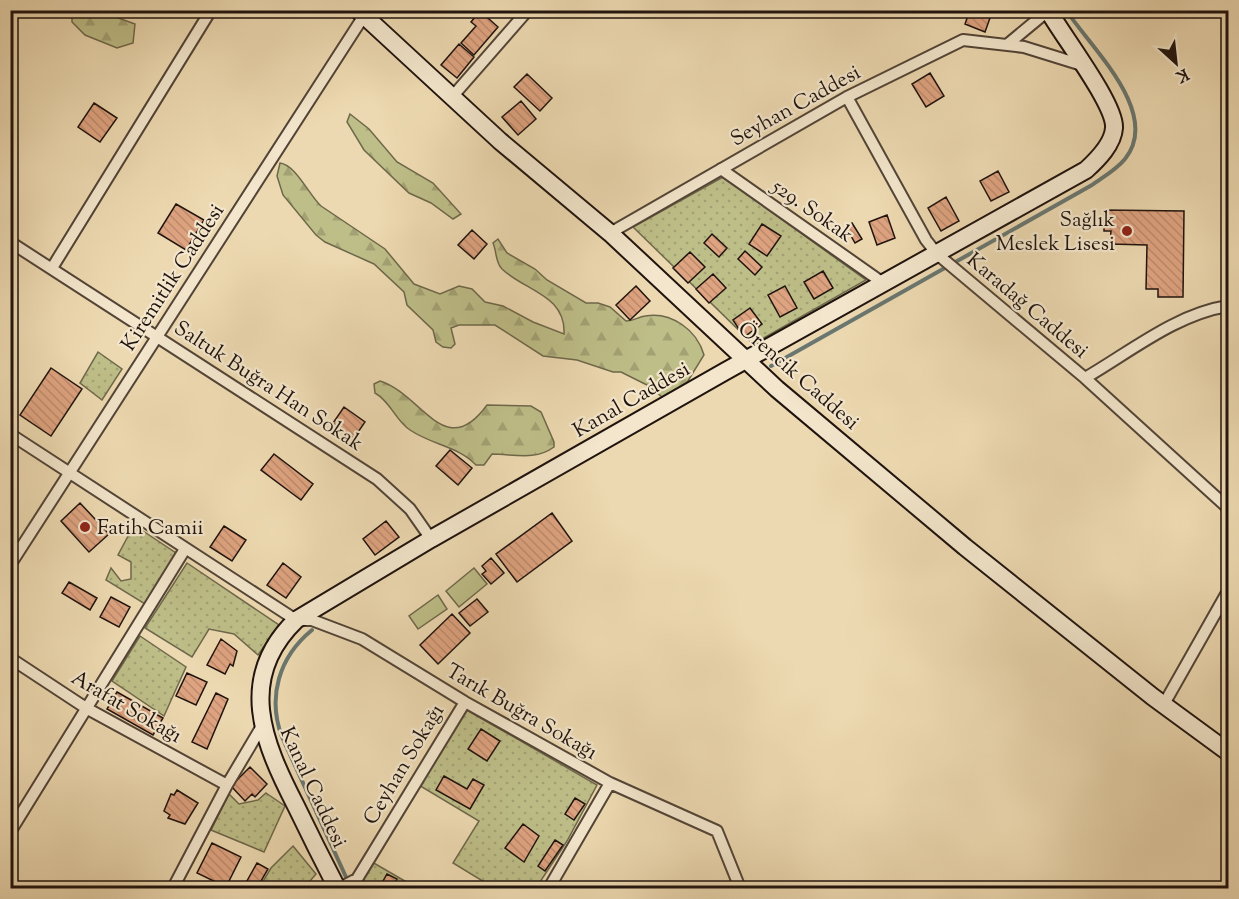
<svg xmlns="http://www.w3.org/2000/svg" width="1239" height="899" viewBox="0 0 1239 899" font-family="'Sorts Mill Goudy',serif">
<defs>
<pattern id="grass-dots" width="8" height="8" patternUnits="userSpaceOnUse" patternTransform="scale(1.5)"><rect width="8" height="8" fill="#bebe88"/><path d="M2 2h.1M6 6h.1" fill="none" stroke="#a3a274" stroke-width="1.8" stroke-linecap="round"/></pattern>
<pattern id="forest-firs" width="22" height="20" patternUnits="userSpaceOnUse" patternTransform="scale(1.5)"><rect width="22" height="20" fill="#bebe88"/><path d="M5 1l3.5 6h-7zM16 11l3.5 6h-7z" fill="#a3a274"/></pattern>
<pattern id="building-back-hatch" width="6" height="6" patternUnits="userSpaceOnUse" patternTransform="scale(1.5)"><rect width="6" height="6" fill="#dea380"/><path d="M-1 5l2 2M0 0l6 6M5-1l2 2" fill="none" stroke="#be8b6d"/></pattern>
</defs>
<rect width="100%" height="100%" fill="#edd9b1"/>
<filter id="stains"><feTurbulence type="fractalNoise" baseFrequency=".00333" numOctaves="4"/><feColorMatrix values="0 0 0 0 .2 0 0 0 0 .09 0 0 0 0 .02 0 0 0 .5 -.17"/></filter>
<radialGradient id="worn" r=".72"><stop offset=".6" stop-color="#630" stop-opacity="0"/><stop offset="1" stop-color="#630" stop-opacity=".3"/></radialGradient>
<path fill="url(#grass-dots)" stroke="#6e684b" stroke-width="1.5" d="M 723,177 L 866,280 L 753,344 L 633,227 Z
M 98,352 L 122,369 L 102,400 L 80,383 Z
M 134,525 L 176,553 L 145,604 L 106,580 L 111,568 L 121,581 L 131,579 L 131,562 L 118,555 Z
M 187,563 L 279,625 L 258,655 L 234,634 L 209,629 L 192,657 L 145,628 Z
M 140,636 L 186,667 L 164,716 L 112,681 Z
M 465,709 L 597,785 L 567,841 L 536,888 L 494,888 L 453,863 L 479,821 L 417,784 Z
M 266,793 L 285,806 L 264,852 L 211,830 L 229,794 L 239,804 L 258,800 Z
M 293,846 L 316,874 L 304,888 L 259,888 L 271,868 Z
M 372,862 L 417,888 L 364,888 L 360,880 Z"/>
<path fill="url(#forest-firs)" stroke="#6e684b" stroke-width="1.5" d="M 76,10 L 99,11 L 135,24 L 133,43 L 117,48 L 85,35 L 72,22 L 72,15 Z
M 350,114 L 369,129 L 397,162 L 433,183 L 461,214 L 453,219 L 431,203 L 409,193 L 364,150 L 347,122 Z
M 280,163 C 296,165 309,195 321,206 L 385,249 L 414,284 L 440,294 L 459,286 L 472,289 L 485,302 L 503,306 L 533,322 L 564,334 C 566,295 525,291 502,269 C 495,262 497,252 493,243 L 498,239 L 507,253 L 535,269 L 547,280 L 586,303 L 598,303 L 610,307 L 626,321 C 634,321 638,317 645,316 C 671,311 697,330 704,355 L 683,389 L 670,399 L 662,397 L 649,386 L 621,372 L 613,372 L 577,360 L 543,356 L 495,325 L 459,325 L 451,328 L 455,344 L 451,348 L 443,347 L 436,342 L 433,330 L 407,305 L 404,292 L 374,264 L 325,242 L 316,235 L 283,195 L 277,176 Z
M 380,381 C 422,394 445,463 487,405 L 531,406 L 541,412 L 554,442 L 554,447 C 535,461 514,454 492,454 L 484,465 L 476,465 C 458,446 432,445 410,430 C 395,420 391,402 375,393 L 374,384 Z"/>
<path fill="#bebe88" stroke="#6e684b" stroke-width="1.5" d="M 474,568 L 487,584 L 459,607 L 446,591 Z
M 438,595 L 447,609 L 418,629 L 409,616 Z"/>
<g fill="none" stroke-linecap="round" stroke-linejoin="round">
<path stroke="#697770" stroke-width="4" d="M 771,366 L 1092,185 C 1103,177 1116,170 1125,159 C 1162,113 1091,48 1066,10
M 312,630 C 279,657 267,697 282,737 L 351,888"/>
</g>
<path fill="url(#building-back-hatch)" stroke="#1f130e" stroke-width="1.5" d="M 944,10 L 963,10 L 961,17 Z
M 970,10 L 990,18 L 985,32 L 965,24 Z
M 480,11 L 498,27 L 474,55 L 461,43 L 476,26 L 471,22 Z
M 459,44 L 474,57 L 457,78 L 441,65 Z
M 930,73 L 944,96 L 926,107 L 912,84 Z
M 527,74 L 552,98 L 540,111 L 514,87 Z
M 521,101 L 536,119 L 518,135 L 502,117 Z
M 94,103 L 117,118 L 100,142 L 78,127 Z
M 998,171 L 1009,192 L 991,201 L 980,181 Z
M 946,197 L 959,221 L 941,231 L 928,208 Z
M 176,204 L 204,220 L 186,250 L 158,233 Z
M 1104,210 L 1184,211 L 1183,297 L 1158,297 L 1158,289 L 1146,289 L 1147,245 L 1110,244 L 1111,231 L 1104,231 Z
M 887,215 L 895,238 L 877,245 L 869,222 Z
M 852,223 L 862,239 L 855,243 L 846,227 Z
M 762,224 L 781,236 L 767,256 L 749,244 Z
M 472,230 L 487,244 L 474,259 L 458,245 Z
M 712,234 L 727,248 L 719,257 L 704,243 Z
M 745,251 L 762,267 L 755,275 L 738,259 Z
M 690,252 L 705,267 L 688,283 L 673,268 Z
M 823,271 L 833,288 L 814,299 L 804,282 Z
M 713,274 L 726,288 L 709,303 L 696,289 Z
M 636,286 L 650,301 L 630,320 L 616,305 Z
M 785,286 L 797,308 L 780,317 L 768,295 Z
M 750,308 L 762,324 L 744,337 L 733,320 Z
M 51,368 L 82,389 L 51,436 L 20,415 Z
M 344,407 L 365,422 L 354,438 L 333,423 Z
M 450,450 L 472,468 L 458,485 L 436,466 Z
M 274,454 L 313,484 L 301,500 L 261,470 Z
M 80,503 L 109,534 L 89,552 L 61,521 Z
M 552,513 L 572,541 L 517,582 L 496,554 Z
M 386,521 L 399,537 L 375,555 L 363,539 Z
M 224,526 L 246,540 L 232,561 L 210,547 Z
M 491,558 L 504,573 L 491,584 L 482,574 L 486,571 L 482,566 Z
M 283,563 L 301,577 L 286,598 L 267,585 Z
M 69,582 L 97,598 L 90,610 L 62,593 Z
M 111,597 L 130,607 L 119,627 L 100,617 Z
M 477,599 L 488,612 L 470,626 L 459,613 Z
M 452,614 L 470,633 L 438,664 L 420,645 Z
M 221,639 L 237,651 L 233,666 L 230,664 L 225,674 L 207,665 Z
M 187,673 L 207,682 L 196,705 L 176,696 Z
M 117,692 L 163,718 L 153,735 L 107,709 Z
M 216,693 L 228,699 L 207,749 L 192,742 Z
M 481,729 L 500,741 L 487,761 L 468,749 Z
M 250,767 L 267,784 L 255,797 L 252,794 L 245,801 L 231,786 Z
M 444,776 L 467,789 L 473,779 L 484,785 L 470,809 L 436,790 Z
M 177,790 L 198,803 L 185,824 L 168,818 L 170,815 L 164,811 L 171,794 L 174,795 Z
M 575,798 L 585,804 L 574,820 L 565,814 Z
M 523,824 L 539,836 L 524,862 L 505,848 Z
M 555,840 L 563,845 L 545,871 L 538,866 Z
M 212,843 L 241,857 L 226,887 L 197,873 Z
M 257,863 L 268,869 L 257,888 L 243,888 Z
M 387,874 L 397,879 L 392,888 L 379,888 Z"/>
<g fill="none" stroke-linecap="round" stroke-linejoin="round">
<g stroke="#524437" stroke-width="14">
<path id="street" d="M 1008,44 L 1049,10
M 452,97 L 528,10
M 847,97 L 926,240 L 937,254 L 1085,378 L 1228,508
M 721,169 L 883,283
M 610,233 L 847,97 L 963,40 L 1024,47 L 1082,65
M 10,242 L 377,479 L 410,509 L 431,539
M 52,268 L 211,10
M 1085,378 C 1130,352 1176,314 1228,306
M 10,434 L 296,620 L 312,620 L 362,639 L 465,702 L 610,783 L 717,831 L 740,888
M 10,565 L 367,11
M 10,658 L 86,708 L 227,785
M 1164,704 L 1228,591
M 10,832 L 185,549
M 173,888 L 227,785 L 262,726
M 340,888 L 357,879 L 465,702
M 549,888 L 610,783"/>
</g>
<g stroke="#1f130e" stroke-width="20">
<path id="secondary" d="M 358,10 L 500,141 L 610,233 L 777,389 L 965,547 L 1153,697 L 1228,752
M 337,888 C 323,861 309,833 296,806 C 263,742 236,678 296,620 L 431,539 L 724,372 L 1086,170 C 1098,159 1113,144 1114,128 C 1116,105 1062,35 1048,10"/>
</g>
<use href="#street" stroke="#f3e6cc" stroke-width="10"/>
<use href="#secondary" stroke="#f3e6cc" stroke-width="16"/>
</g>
<g fill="#8f2418" stroke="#f3e6cc" stroke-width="2">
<circle cx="1127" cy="231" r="6"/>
<circle cx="85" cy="527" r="6"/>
</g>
<g text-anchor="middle" stroke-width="4.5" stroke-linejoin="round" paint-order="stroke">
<g font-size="21" fill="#1f130e" stroke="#f3e6cc">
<text transform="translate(795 105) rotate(-29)" y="7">Seyhan Caddesi</text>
<text transform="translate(813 210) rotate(35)" y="7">529. Sokak</text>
<text transform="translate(172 277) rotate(-57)" y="7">Kiremitlik Caddesi</text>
<text transform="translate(1028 305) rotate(40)" y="7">Karadağ Caddesi</text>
<text transform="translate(799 375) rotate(41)" y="7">Örencik Caddesi</text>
<text transform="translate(269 385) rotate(33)" y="7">Saltuk Buğra Han Sokak</text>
<text transform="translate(631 399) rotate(-30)" y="7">Kanal Caddesi</text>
<text transform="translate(127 706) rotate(30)" y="7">Arafat Sokağı</text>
<text transform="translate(522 711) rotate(30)" y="7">Tarık Buğra Sokağı</text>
<text transform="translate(403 764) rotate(-59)" y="7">Ceyhan Sokağı</text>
<text transform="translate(314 787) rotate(65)" y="7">Kanal Caddesi</text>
</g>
<g font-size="21" fill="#1f130e" stroke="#f3e6cc" text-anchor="end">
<text x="1115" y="226">Sağlık<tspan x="1115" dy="24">Meslek Lisesi</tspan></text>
<text x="97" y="534" text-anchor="start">Fatih Camii</text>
</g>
</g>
<rect width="1239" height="899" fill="none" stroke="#edd9b1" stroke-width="36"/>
<rect x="12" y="12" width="1215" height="875" fill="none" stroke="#1f130e" stroke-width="3"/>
<rect x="18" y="18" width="1203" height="863" fill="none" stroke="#1f130e" stroke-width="1.5"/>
<g transform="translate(1176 63) rotate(153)" stroke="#f3e6cc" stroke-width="4.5" paint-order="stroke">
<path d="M0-4.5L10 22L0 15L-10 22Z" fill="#1f130e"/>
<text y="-9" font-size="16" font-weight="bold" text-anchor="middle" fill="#1f130e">K</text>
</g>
<rect width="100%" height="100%" filter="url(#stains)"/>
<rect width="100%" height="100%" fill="url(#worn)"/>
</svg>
